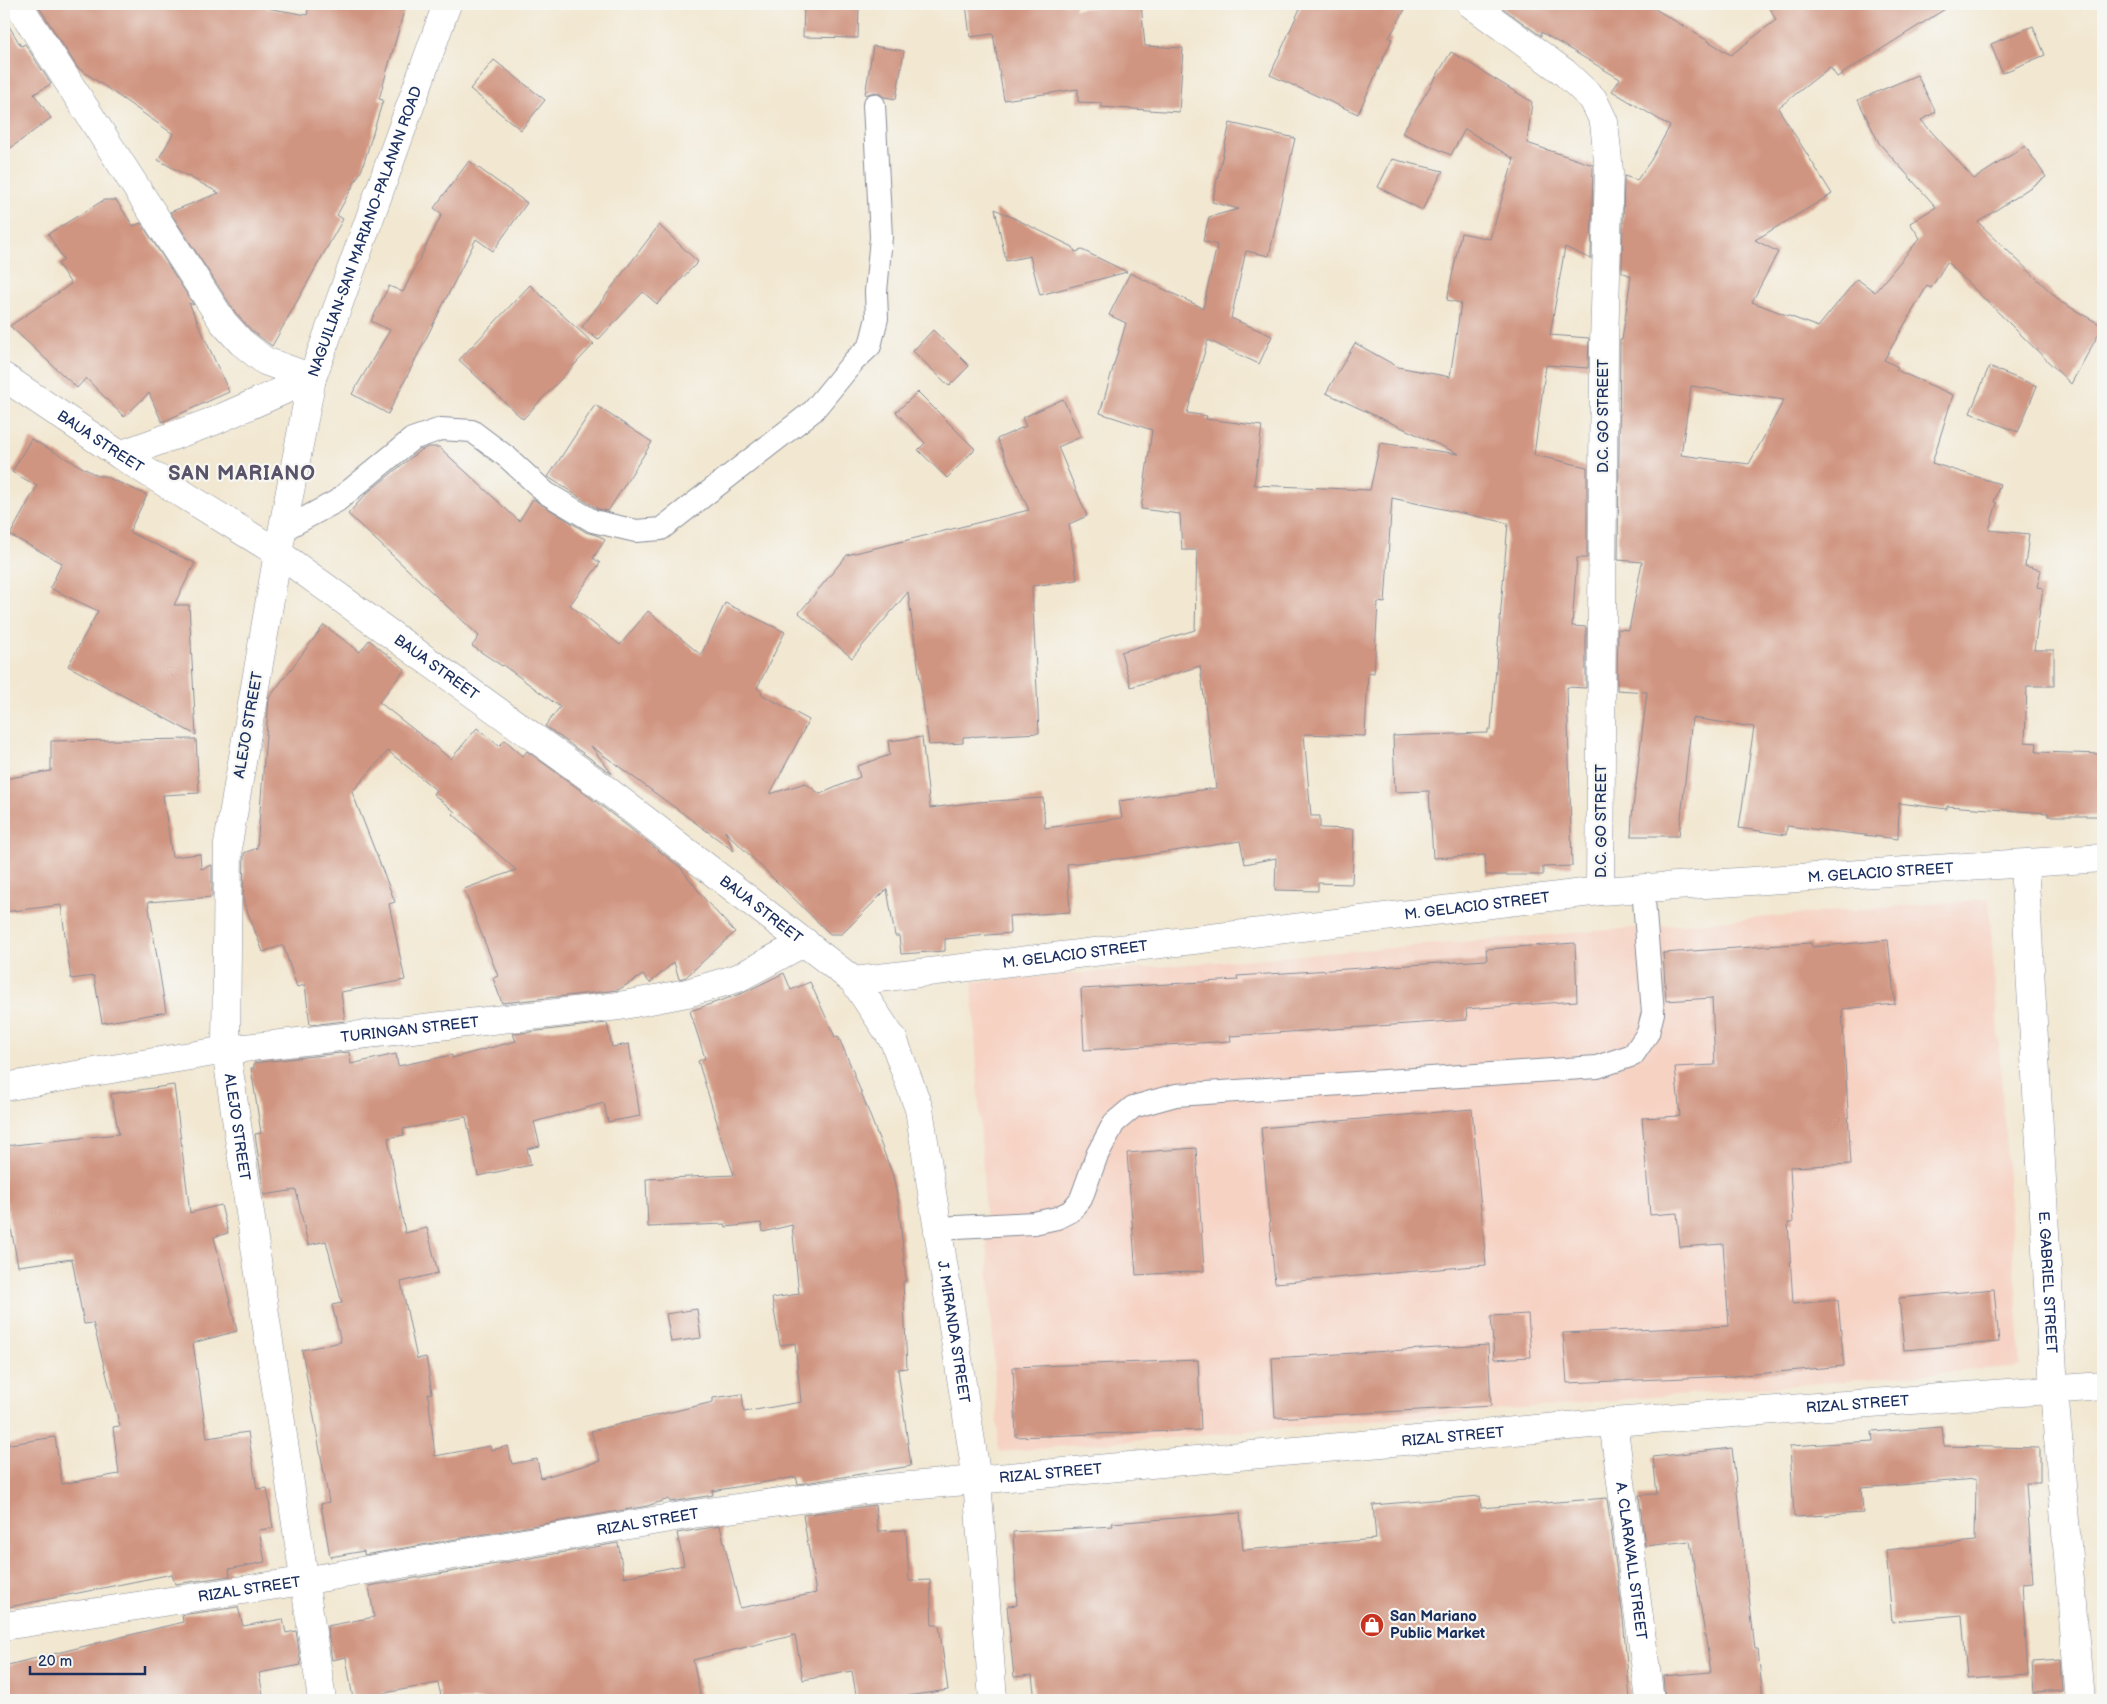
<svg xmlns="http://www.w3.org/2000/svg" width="2107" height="1704" viewBox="0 0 2107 1704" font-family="'Balsamiq Sans',sans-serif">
<rect width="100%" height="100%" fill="#f6f6f2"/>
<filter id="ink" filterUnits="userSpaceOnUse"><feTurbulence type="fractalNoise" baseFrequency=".02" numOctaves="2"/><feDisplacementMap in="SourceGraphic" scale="10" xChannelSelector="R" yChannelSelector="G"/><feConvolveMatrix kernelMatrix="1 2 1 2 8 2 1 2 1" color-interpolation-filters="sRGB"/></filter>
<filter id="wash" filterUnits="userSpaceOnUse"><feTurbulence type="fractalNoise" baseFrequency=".0096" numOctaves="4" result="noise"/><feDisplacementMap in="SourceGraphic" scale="20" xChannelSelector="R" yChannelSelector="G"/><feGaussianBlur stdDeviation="1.12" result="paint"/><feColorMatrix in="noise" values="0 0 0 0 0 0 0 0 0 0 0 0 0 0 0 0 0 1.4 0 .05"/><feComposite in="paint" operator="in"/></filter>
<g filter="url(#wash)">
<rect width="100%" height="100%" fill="#f2e7d0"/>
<path fill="#f6d2c3" d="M 1989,899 L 2021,1366 L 999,1452 L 972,982 Z"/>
<g id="blocks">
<path fill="#d09581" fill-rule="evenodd" d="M 37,4 L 263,4 L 267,8 L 307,15 L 309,4 L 406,4 L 379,99 L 383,100 L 362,169 L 337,215 L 343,219 L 272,346 L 252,331 L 235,312 L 170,212 L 219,193 L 158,160 L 173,134 L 77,67 Z
M 804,4 L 859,4 L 858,38 L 803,37 Z
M 966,4 L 1075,4 L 1075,9 L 1141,4 L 1145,46 L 1183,48 L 1179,112 L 1101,107 L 1102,103 L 1078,102 L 1078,89 L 1004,100 L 993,34 L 970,37 Z
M 1302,4 L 1408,4 L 1389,38 L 1392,39 L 1358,114 L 1270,75 Z
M 1497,4 L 1647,4 L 1731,55 L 1776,20 L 1768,4 L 1953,4 L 1837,77 L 1830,67 L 1778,108 L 1832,194 L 1755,240 L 1778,252 L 1752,302 L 1818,327 L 1857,279 L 1875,292 L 1920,238 L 1910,223 L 1936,207 L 1879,143 L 1858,100 L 1917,75 L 1936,112 L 1921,120 L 1974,179 L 2025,146 L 2046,177 L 1978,222 L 2061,302 L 2103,326 L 2071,384 L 1947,262 L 1931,288 L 1927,286 L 1884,360 L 1898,367 L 1896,370 L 1953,395 L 1932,463 L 2000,484 L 1994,502 L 1997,503 L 1989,530 L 2029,534 L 2025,566 L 2041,570 L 2037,587 L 2043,588 L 2034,650 L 2054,650 L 2054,686 L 2027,686 L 2025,742 L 2037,743 L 2036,752 L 2103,754 L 2103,816 L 2048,816 L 2048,813 L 1947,806 L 1947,809 L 1899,803 L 1898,839 L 1787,826 L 1786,835 L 1739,828 L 1754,727 L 1692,718 L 1679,836 L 1631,836 L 1632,816 L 1647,692 L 1617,690 L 1618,629 L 1629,630 L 1642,562 L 1618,560 L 1620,340 L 1622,340 L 1631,276 L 1622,272 L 1624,176 L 1637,180 L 1651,160 L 1670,126 L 1612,91 L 1620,79 L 1541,32 L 1541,36 ZM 1691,386 L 1784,400 L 1749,464 L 1681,455 Z
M 4,18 L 21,46 L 25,44 L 51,84 L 34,94 L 51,118 L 4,153 Z
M 2033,26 L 2045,55 L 2002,73 L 1991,44 Z
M 873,46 L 904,51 L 896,99 L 884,97 L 879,93 L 874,92 L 865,95 Z
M 1451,52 L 1532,102 L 1527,143 L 1593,165 L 1591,259 L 1565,247 L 1550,335 L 1589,338 L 1588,368 L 1546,365 L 1534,455 L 1587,467 L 1587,558 L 1577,558 L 1572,626 L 1586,627 L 1586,688 L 1567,687 L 1572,866 L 1543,867 L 1543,875 L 1486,875 L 1485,855 L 1433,858 L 1429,791 L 1395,792 L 1393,736 L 1488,733 L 1488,729 L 1491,729 L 1508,523 L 1392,498 L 1385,603 L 1378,602 L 1374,673 L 1368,672 L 1365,736 L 1304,734 L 1311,816 L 1320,816 L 1320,828 L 1354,829 L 1352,884 L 1318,883 L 1318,891 L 1275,890 L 1276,858 L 1245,864 L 1240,841 L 1127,858 L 1067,864 L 1070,912 L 1009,916 L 1010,933 L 945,939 L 945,951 L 901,954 L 899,936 L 895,936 L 887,889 L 842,934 L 830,934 L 725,831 L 734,851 L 591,746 L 612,774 L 545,726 L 560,707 L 503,665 L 502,666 L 472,646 L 479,636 L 348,514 L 367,493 L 419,451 L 428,447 L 439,447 L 519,521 L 533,499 L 586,532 L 599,536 L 605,540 L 593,558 L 600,563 L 570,605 L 620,645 L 648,611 L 701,655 L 725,603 L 785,632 L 757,688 L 762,692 L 761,694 L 809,720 L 770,794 L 805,783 L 820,794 L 860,777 L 857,766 L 890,755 L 888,741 L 922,737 L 930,808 L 978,802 L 1043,798 L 1045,828 L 1122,818 L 1119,801 L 1216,788 L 1200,666 L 1131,687 L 1121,652 L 1195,630 L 1197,550 L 1182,550 L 1180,514 L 1141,509 L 1152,430 L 1100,413 L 1126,323 L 1109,315 L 1130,273 L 1203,308 L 1217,245 L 1203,241 L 1209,217 L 1239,209 L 1212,202 L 1230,123 L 1295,138 L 1269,256 L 1246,251 L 1231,318 L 1272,336 L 1259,364 L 1208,340 L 1187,413 L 1207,416 L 1206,419 L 1262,426 L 1254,485 L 1370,490 L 1380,443 L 1459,454 L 1326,393 L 1355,343 L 1398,367 L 1450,377 L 1461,303 L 1447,300 L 1461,233 L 1490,239 L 1514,159 L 1465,129 L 1451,155 L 1402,133 Z
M 494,60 L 545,100 L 521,130 L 470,89 Z
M 1392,159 L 1443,171 L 1422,210 L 1378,187 Z
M 469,161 L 527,203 L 493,251 L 476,239 L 388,414 L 352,394 L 390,330 L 371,321 L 389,286 L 403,292 L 442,214 L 434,208 Z
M 104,200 L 116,200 L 133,226 L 141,223 L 194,305 L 189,303 L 229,392 L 162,422 L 149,393 L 124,417 L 86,378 L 77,388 L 10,326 L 71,284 L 58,264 L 64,260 L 48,234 Z
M 995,209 L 1073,247 L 1075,252 L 1082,250 L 1127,272 L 1040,295 L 1030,256 L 1006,261 Z
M 659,225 L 698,262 L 657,304 L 643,292 L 598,340 L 582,327 Z
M 530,285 L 594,344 L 523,419 L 459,360 Z
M 933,330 L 969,366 L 949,386 L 913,351 Z
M 1989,367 L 2037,386 L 2018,432 L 1970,413 Z
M 918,392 L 975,449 L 947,478 L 918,450 L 925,443 L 896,412 Z
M 1063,399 L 1081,437 L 1058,447 L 1087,516 L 1069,524 L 1077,580 L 1032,586 L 1039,733 L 963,737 L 963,743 L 929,745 L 908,592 L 852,658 L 799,613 L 847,555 L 1029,510 L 997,439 L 1026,426 L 1022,418 Z
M 595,405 L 652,442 L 608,511 L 598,509 L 548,477 Z
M 31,439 L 98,476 L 104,476 L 147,495 L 129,532 L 195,563 L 174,605 L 189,605 L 196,735 L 68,666 L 98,611 L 50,588 L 62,563 L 10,535 L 37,486 L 12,472 Z
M 324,625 L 360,652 L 369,640 L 405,669 L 379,702 L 451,759 L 477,728 L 499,746 L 505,740 L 523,756 L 527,751 L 591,798 L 680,867 L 707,902 L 735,932 L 686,977 L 679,979 L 674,962 L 650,983 L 643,975 L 618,990 L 502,1003 L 493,978 L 498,976 L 464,889 L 516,870 L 453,814 L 455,812 L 433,794 L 436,790 L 388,751 L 352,792 L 395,902 L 389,904 L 405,980 L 341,992 L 345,1021 L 310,1025 L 305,985 L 297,987 L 283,945 L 263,952 L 243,900 L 244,853 L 257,848 L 269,698 Z
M 196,739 L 199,793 L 163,795 L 172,857 L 200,854 L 201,869 L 212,865 L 212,897 L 148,902 L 166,1012 L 102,1023 L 94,976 L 71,979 L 61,905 L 4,912 L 4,779 L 51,771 L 51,741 Z
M 1888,940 L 1895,1004 L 1842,1009 L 1851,1164 L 1790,1167 L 1793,1223 L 1788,1223 L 1793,1304 L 1838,1300 L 1844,1366 L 1733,1376 L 1567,1383 L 1563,1333 L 1729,1326 L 1723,1244 L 1680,1247 L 1677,1213 L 1650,1215 L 1642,1118 L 1680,1116 L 1675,1067 L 1715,1065 L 1712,998 L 1666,1001 L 1663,953 L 1811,943 L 1812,947 Z
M 1575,943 L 1577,1001 L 1466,1009 L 1467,1020 L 1230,1036 L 1231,1041 L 1084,1050 L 1081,989 L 1238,980 L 1237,976 L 1487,960 L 1486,949 Z
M 784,973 L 791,990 L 810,982 L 835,1037 L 838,1036 L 851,1066 L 892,1173 L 898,1199 L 906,1281 L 903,1281 L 907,1368 L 898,1369 L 911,1466 L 798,1484 L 796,1477 L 712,1491 L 713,1495 L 670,1502 L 669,1499 L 647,1506 L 364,1555 L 364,1551 L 330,1557 L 321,1504 L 329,1502 L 302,1350 L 341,1342 L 332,1305 L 342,1303 L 326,1241 L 308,1245 L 296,1190 L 264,1195 L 255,1134 L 261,1133 L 251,1068 L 254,1068 L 254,1063 L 349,1052 L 351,1064 L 396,1054 L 398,1066 L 452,1055 L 452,1058 L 516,1041 L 513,1034 L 607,1023 L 612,1047 L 629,1044 L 640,1116 L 608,1122 L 604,1103 L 534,1122 L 540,1146 L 527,1149 L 531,1165 L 478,1176 L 466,1117 L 403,1129 L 404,1135 L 388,1138 L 405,1233 L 427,1228 L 438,1273 L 401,1282 L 417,1359 L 426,1357 L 432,1393 L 428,1394 L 435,1456 L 490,1446 L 491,1450 L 508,1446 L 512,1464 L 537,1459 L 541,1478 L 600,1461 L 591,1431 L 713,1402 L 713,1398 L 742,1394 L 744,1412 L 801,1402 L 795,1343 L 780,1345 L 772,1298 L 799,1294 L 792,1225 L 763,1232 L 761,1223 L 726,1227 L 725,1224 L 648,1227 L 646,1179 L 734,1175 L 718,1129 L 719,1129 L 698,1061 L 705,1058 L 690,1011 L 743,993 Z
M 174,1085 L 190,1213 L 221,1205 L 228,1233 L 214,1237 L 237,1331 L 193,1343 L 207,1438 L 248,1432 L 257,1489 L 267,1488 L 273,1528 L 259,1530 L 265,1562 L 229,1569 L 230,1576 L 175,1584 L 172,1574 L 4,1608 L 4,1445 L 55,1437 L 62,1484 L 119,1474 L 113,1427 L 120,1426 L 93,1323 L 84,1324 L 72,1259 L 18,1266 L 4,1190 L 4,1146 L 119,1134 L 111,1094 Z
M 1472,1109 L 1486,1265 L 1275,1283 L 1261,1128 Z
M 1196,1148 L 1204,1271 L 1136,1275 L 1127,1153 Z
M 1994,1289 L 1999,1342 L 1904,1350 L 1899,1298 Z
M 697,1309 L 701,1338 L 671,1342 L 666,1314 Z
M 1528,1314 L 1531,1357 L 1494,1359 L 1491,1316 Z
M 1488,1345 L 1491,1406 L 1275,1418 L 1272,1358 Z
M 1198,1360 L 1201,1430 L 1016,1437 L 1013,1367 Z
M 1942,1427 L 1944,1446 L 2040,1448 L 2040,1483 L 2026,1483 L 2033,1583 L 2022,1584 L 2028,1675 L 1967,1679 L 1962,1615 L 1892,1621 L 1886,1550 L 1975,1541 L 1976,1479 L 1861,1488 L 1863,1513 L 1794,1517 L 1790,1446 L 1873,1441 L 1872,1432 Z
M 1732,1448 L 1755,1649 L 1758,1649 L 1763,1700 L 1665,1700 L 1663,1676 L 1711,1672 L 1690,1541 L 1645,1546 L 1639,1495 L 1657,1494 L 1653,1457 Z
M 1480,1496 L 1481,1508 L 1607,1498 L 1623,1618 L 1630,1700 L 1035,1700 L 1032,1675 L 1014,1677 L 1007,1606 L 1017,1605 L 1013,1532 L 1113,1526 L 1112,1523 L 1240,1513 L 1243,1550 L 1376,1539 L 1373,1505 Z
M 875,1505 L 878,1531 L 906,1530 L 909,1581 L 930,1580 L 932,1625 L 939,1625 L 948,1690 L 879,1700 L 857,1700 L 852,1671 L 803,1680 L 795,1635 L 693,1660 L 701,1700 L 442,1700 L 438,1683 L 353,1699 L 346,1657 L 332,1660 L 327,1626 L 374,1617 L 369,1586 L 618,1543 L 624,1577 L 684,1565 L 677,1533 L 720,1526 L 740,1608 L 816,1593 L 803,1515 Z
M 238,1607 L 243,1626 L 283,1619 L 286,1633 L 296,1631 L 301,1665 L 259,1673 L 264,1700 L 4,1700 L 4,1666 L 183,1622 L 182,1615 Z
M 2061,1660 L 2063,1691 L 2034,1693 L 2032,1662 Z"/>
</g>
</g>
<g filter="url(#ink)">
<use href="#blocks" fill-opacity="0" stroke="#868b97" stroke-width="1"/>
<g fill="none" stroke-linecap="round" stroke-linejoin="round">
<g stroke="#868b97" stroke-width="24">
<path id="lane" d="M 281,531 L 337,501 L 412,439 L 441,429 L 472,431 L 508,458 L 546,493 L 593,521 L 636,531 L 661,529 L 813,411 L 854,361 L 870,346 L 877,318 L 876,292 L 881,237 L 874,105
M 938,1228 L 1034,1223 L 1057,1218 L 1071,1211 L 1081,1199 L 1097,1155 L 1114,1123 L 1133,1107 L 1176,1095 L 1597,1067 L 1633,1055 L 1648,1033 L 1653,1013 L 1643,888"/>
</g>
<g stroke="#868b97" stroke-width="29">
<g id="street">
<path d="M 18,4 L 223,322 L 241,342 L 265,361 L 312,378"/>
<path d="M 1471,4 L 1564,72 L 1593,99 L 1604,122 L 1609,171 L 1604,344 L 1600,891"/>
<path id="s1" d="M 278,553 L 228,844 L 226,1050 L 322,1700"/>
<path id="s2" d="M 2024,864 L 2054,1390 L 2080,1700"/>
<path id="s3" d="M 854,981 L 894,1041 L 919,1109 L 977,1480 L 993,1700"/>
<path id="s4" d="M 4,1087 L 226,1050 L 619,1006 L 687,993 L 738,978 L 805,942"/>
<path id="s5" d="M 1613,1422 L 1650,1700"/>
<path id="s6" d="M 4,1626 L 303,1581 L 693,1514 L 866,1490 L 1613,1422 L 2103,1386"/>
</g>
</g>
<g stroke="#868b97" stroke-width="29">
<g id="secondary">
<path id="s7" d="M 4,377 L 120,455 L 278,553 L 600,785 L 854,981 L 1600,891 L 2103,858"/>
<path d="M 120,455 L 214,421 L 312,378"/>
<path id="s8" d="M 278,553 L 312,378 L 447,4"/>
</g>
</g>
<use href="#lane" stroke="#fff" stroke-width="22"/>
<use href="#street" stroke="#fff" stroke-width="28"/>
<use href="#secondary" stroke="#fff" stroke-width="28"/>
</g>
</g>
<defs>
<g id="shop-disc" transform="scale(1.25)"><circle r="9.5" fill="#c8321e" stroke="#f6f6f2"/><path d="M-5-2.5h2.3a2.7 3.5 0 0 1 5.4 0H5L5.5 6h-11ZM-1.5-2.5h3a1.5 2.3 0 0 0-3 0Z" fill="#fff"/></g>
</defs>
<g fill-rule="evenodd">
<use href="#shop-disc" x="1372" y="1625"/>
</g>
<g text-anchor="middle" stroke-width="4.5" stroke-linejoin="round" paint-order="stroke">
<g font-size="15" fill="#1b2f5e" stroke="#f6f6f2">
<text dy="5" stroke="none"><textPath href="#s8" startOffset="334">NAGUILIAN-SAN MARIANO-PALANAN ROAD</textPath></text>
<text transform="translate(1603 416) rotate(-90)" y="5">D.C. GO STREET</text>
<text dy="5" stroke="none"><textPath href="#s7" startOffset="116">BAUA STREET</textPath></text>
<text dy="5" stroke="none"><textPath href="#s7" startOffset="521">BAUA STREET</textPath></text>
<text transform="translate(248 725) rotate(-80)" y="5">ALEJO STREET</text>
<text transform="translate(1601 821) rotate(-90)" y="5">D.C. GO STREET</text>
<text dy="5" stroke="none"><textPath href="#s7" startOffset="2076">M. GELACIO STREET</textPath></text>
<text dy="5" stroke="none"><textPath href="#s7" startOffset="1671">M. GELACIO STREET</textPath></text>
<text dy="5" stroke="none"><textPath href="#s7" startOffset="926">BAUA STREET</textPath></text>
<text dy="5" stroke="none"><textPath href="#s7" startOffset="1266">M. GELACIO STREET</textPath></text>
<text dy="5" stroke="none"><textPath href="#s4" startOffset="410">TURINGAN STREET</textPath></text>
<text dy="5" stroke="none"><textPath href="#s1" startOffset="579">ALEJO STREET</textPath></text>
<text dy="5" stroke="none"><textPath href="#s2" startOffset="419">E. GABRIEL STREET</textPath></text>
<text dy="5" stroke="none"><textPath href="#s3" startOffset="370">J. MIRANDA STREET</textPath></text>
<text dy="5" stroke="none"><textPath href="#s6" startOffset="1868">RIZAL STREET</textPath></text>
<text dy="5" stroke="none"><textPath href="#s6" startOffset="1462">RIZAL STREET</textPath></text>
<text dy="5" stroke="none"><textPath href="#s6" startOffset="1058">RIZAL STREET</textPath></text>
<text dy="5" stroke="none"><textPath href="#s6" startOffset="652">RIZAL STREET</textPath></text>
<text dy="5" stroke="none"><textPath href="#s5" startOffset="140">A. CLARAVALL STREET</textPath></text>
<text dy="5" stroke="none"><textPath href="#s6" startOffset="248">RIZAL STREET</textPath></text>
</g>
<g font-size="15" font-weight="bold" fill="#1b2f5e" stroke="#f6f6f2" text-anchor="start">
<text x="1390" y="1621">San Mariano<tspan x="1390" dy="17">Public Market</tspan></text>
</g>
<g font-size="20" font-weight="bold" letter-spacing="1" fill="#5a536a" stroke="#f6f6f2">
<text x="242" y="480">SAN MARIANO</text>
</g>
</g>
<rect width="2107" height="1704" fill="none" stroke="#f6f6f2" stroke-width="20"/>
<path d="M30 1666v8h115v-8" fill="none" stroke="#1b2f5e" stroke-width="2.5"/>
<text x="38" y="1666" font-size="15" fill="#1b2f5e" stroke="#f6f6f2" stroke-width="4" paint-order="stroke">20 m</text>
</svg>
